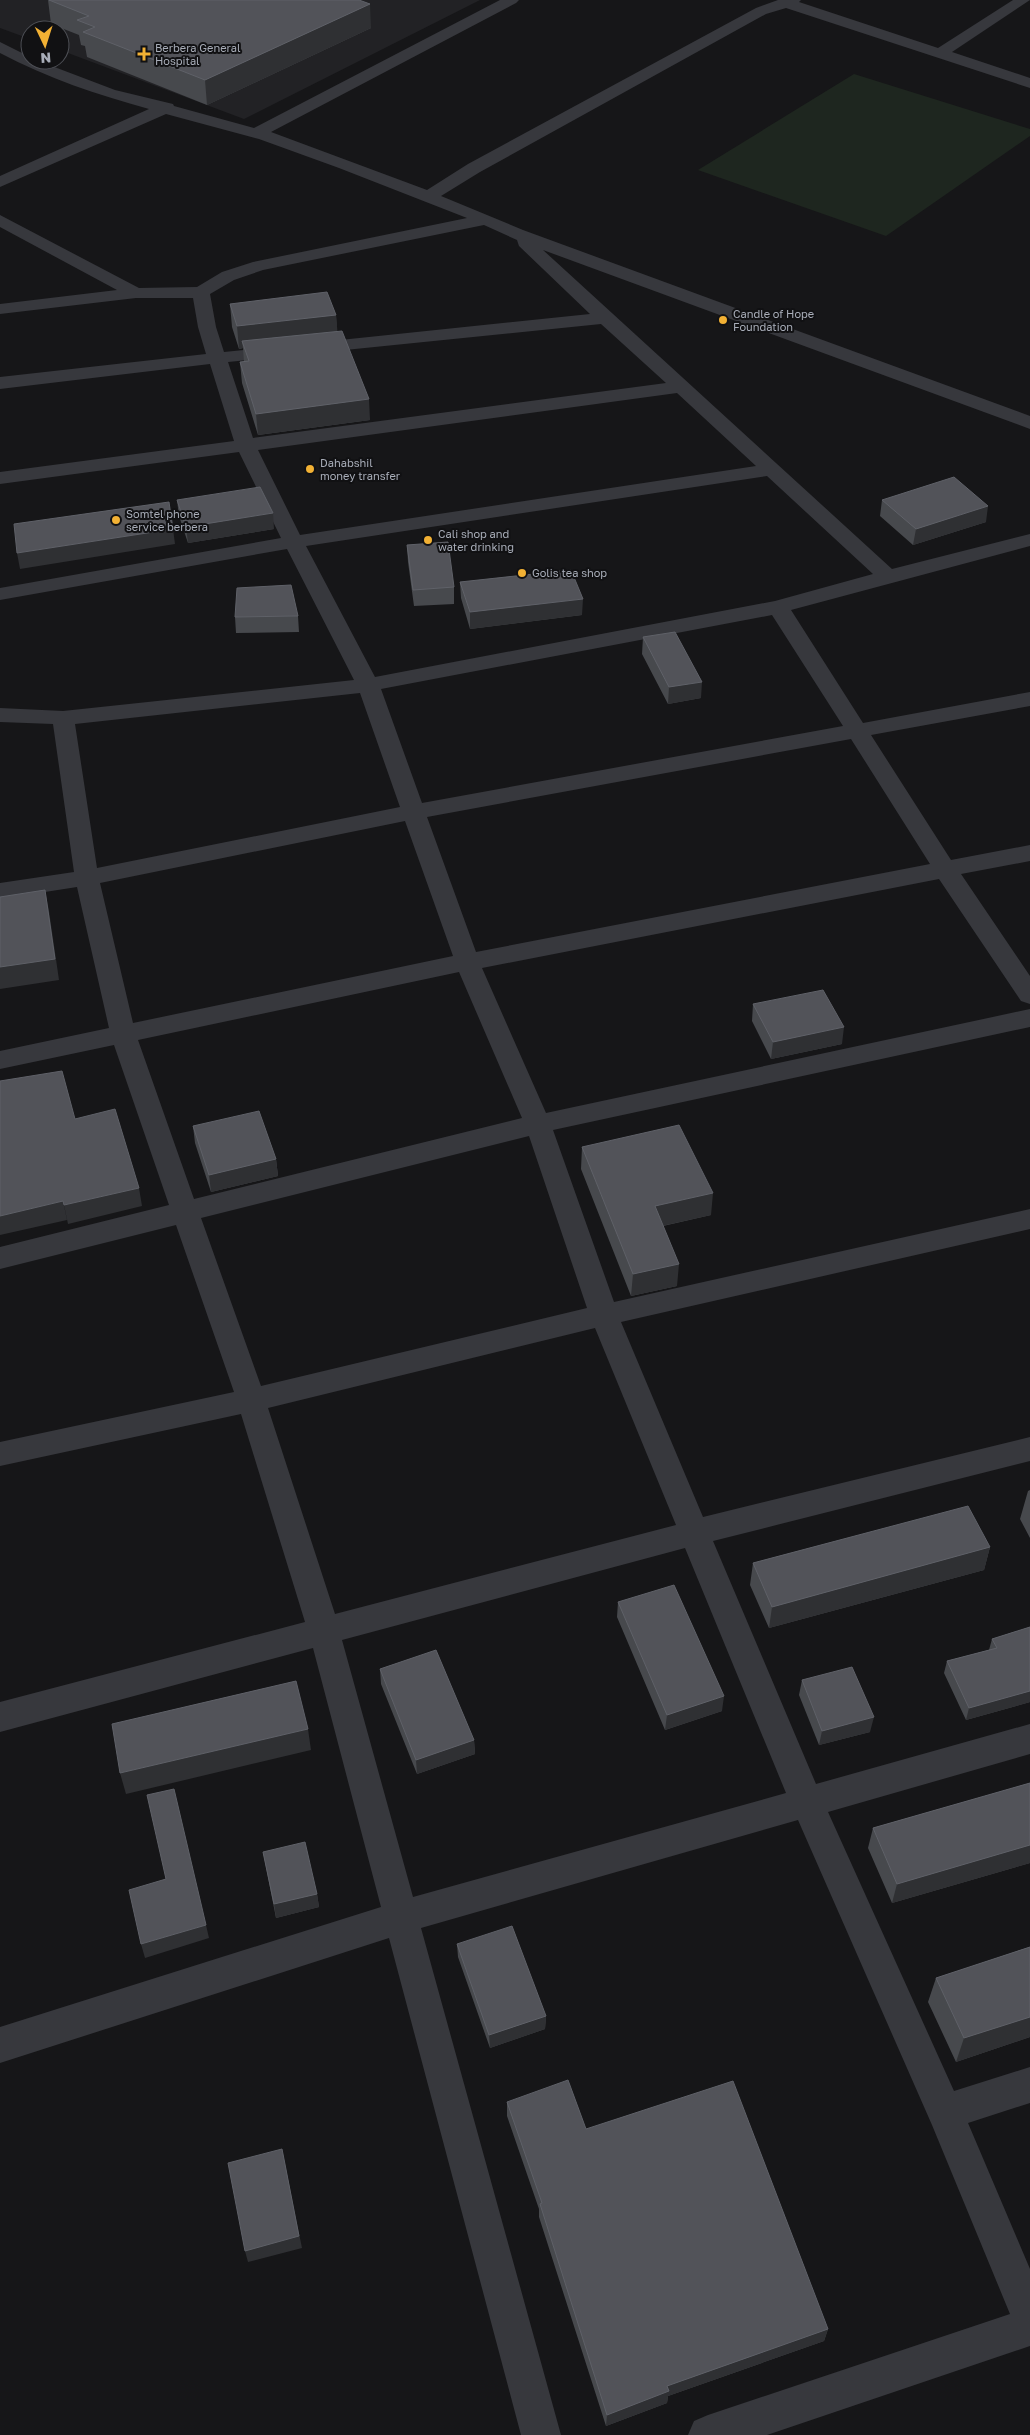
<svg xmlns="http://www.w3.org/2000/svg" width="1030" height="2435" viewBox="0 0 1030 2435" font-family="'Golos Text',sans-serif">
<rect width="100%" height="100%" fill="#161618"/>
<path fill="#222225" d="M 0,0 L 480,0 L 244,119 L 60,50 L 60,30 L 30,30 L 30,39 L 0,28 Z"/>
<path fill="#1e261f" d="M 854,74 L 1030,129 L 1030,136 L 886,236 L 698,170 Z"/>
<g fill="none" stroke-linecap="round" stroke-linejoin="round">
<path fill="#37383d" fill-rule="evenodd" d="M 500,0 L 519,0 L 516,3 L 271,132 L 427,190 L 468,164 L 756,8 L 778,0 L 801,0 L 799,2 L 938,48 L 1013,0 L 1030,0 L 952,52 L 1030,78 L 1030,88 L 786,8 L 766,14 L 480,172 L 441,196 L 523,230 L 1030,416 L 1030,429 L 543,250 L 892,569 L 1030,534 L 1030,546 L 791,610 L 863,723 L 1030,692 L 1030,706 L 871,735 L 951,860 L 1030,845 L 1030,861 L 961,874 L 1030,976 L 1030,1004 L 1021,1001 L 939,879 L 482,968 L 546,1113 L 1030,1009 L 1030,1027 L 553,1130 L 614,1302 L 1030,1209 L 1030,1229 L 621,1322 L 703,1517 L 1030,1437 L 1030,1461 L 713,1541 L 816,1784 L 1030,1724 L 1030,1754 L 828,1812 L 954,2091 L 1030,2067 L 1030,2103 L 968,2123 L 1030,2269 L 1030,2346 L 767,2435 L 688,2435 L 694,2421 L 708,2415 L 1010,2314 L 932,2125 L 798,1820 L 421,1928 L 561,2435 L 521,2435 L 389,1938 L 0,2063 L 0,2027 L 381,1907 L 313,1648 L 0,1732 L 0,1702 L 305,1622 L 241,1414 L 0,1466 L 0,1442 L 234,1392 L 176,1225 L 0,1269 L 0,1247 L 169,1205 L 114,1045 L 0,1069 L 0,1051 L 109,1028 L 77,887 L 0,899 L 0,883 L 74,872 L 53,724 L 0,722 L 0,708 L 63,711 L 354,680 L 287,549 L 0,600 L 0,588 L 281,538 L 239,452 L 0,484 L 0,472 L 234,441 L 210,364 L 0,389 L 0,377 L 206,354 L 198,327 L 193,298 L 136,298 L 0,314 L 0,304 L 117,290 L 0,227 L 0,215 L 139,288 L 197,287 L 222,272 L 253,262 L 467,218 L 339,168 L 259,139 L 166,114 L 0,187 L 0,176 L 149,109 C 98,95 47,78 0,53 L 0,42 L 30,57 L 30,60 L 36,60 L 115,90 L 173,104 L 174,106 L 254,128 ZM 484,225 L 517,240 L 519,246 L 590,314 L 224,352 L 216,327 L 210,294 L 234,280 L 263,270 ZM 601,324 L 666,383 L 253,438 L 228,362 ZM 677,393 L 756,466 L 300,535 L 258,450 ZM 767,476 L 873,574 L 775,601 L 375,677 L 306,546 ZM 772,615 L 843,726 L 422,803 L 381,689 ZM 360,693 L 400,807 L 97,868 L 75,724 ZM 851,739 L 930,864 L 476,952 L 427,817 ZM 405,821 L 453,956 L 133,1023 L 100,883 ZM 459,972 L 522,1118 L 194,1199 L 138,1040 ZM 529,1136 L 587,1308 L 261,1386 L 201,1218 ZM 595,1328 L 676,1525 L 335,1614 L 268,1408 ZM 685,1548 L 786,1793 L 413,1897 L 342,1640 Z"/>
</g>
<path fill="#47494d" d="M 48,0 L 359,0 L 371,28 L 207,105 L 87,57 L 85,46 L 81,45 L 79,35 L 51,24 Z
M 230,304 L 336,315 L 337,332 L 370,420 L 258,435 L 242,383 L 240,362 L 244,362 L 243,348 L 239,349 L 232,327 Z
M 177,500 L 274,529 L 188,543 L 179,516 Z
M 882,500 L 986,522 L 913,545 L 880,516 Z
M 407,545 L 454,587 L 454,604 L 414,606 L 408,562 Z
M 460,582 L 582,615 L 470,629 L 461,598 Z
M 298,616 L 299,632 L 236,633 L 235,617 Z
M 643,637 L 701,698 L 668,704 L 642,654 Z
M 753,1004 L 842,1044 L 771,1059 L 752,1021 Z
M 193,1126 L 276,1159 L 278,1176 L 211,1192 L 195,1143 Z
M 582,1147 L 711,1215 L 663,1226 L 677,1286 L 631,1296 L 581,1169 Z
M 1030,1490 L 1030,1538 L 1020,1519 L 1028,1491 Z
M 990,1547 L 984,1570 L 769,1628 L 750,1585 L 753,1563 Z
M 618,1602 L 722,1711 L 665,1730 L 617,1617 Z
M 1030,1627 L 1030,1702 L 966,1720 L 944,1673 L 947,1661 L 989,1650 L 992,1639 Z
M 380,1669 L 474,1740 L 475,1754 L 417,1774 L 381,1684 Z
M 802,1680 L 870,1732 L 819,1745 L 799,1695 Z
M 1030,1783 L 1030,1863 L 892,1903 L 868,1848 L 873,1828 Z
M 263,1852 L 317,1894 L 319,1907 L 276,1918 Z
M 457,1944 L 546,2016 L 545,2029 L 490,2048 L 458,1957 Z
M 1030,1947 L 1030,2037 L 956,2062 L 928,2002 L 936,1978 Z
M 507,2102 L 586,2129 L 828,2329 L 824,2341 L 668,2396 L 667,2403 L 606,2426 L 539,2217 L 539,2209 L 507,2116 Z"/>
<path fill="#2f3033" d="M 370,4 L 371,28 L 207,105 L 205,80 Z
M 336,315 L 338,338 L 242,341 L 243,348 L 239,349 L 237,326 Z
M 369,399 L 370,420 L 258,435 L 256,414 Z
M 988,506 L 986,522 L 913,545 L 916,529 Z
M 273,513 L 274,529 L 188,543 L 186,527 Z
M 173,529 L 175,544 L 20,569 L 17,553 Z
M 583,599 L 582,615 L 470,629 L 470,612 Z
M 702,682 L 701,698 L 668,704 L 669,687 Z
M 45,890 L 49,911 L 59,980 L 0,989 L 0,967 Z
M 844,1027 L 842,1044 L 771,1059 L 773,1042 Z
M 276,1159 L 278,1176 L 211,1192 L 209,1175 Z
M 139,1188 L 142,1206 L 68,1224 L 64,1205 Z
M 713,1193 L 711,1215 L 653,1228 L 655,1206 Z
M 63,1201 L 67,1220 L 0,1235 L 0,1216 Z
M 679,1264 L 677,1286 L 631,1296 L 633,1274 Z
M 990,1547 L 984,1570 L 769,1628 L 772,1607 Z
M 1030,1691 L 1030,1702 L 966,1720 L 969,1708 Z
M 724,1696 L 722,1711 L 665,1730 L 667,1715 Z
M 874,1717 L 870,1732 L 819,1745 L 822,1731 Z
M 308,1729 L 311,1750 L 126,1794 L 120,1773 Z
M 474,1740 L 475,1754 L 417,1774 L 416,1760 Z
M 1030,1845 L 1030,1863 L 892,1903 L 897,1884 Z
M 317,1894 L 319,1907 L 276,1918 L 274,1904 Z
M 206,1925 L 209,1938 L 145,1958 L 141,1944 Z
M 546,2016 L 545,2029 L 490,2048 L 489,2035 Z
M 1030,2017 L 1030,2037 L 956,2062 L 964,2038 Z
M 282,2149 L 302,2248 L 248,2262 L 245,2251 Z
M 828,2329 L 824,2341 L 668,2396 L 667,2403 L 606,2426 L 607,2415 L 667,2386 Z"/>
<path fill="#525359" stroke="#5f6168" d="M 49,0 L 359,0 L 370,4 L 205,80 L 83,32 L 95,27 L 77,20 L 89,16 Z
M 327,292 L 336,315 L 237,326 L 230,304 Z
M 342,331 L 369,399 L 256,414 L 240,362 L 249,361 L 242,341 Z
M 954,477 L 988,506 L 916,529 L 882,500 Z
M 260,487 L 273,513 L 186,527 L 177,500 Z
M 169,502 L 173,529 L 17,553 L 14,524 Z
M 448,542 L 454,587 L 413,590 L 407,545 Z
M 571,570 L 583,599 L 470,612 L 460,582 Z
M 291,585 L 298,616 L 235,617 L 237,588 Z
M 675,632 L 702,682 L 669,687 L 643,637 Z
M 45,890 L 55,959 L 0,967 L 0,897 Z
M 823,990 L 844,1027 L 773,1042 L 753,1004 Z
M 62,1071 L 75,1119 L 115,1109 L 139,1188 L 64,1205 L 63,1201 L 0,1216 L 0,1081 Z
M 259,1111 L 276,1159 L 209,1175 L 193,1126 Z
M 679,1125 L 713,1193 L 655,1206 L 679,1264 L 633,1274 L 582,1147 Z
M 968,1506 L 990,1547 L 772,1607 L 753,1563 Z
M 674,1585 L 724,1696 L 667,1715 L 618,1602 Z
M 1030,1627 L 1030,1691 L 969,1708 L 947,1661 L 997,1648 L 992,1639 Z
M 436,1650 L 474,1740 L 416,1760 L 380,1669 Z
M 852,1667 L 874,1717 L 822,1731 L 802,1680 Z
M 296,1681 L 308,1729 L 120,1773 L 112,1724 Z
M 1030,1783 L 1030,1845 L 897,1884 L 873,1828 Z
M 174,1789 L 206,1925 L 141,1944 L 129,1890 L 166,1879 L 147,1795 Z
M 305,1842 L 317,1894 L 274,1904 L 263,1852 Z
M 512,1926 L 546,2016 L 489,2035 L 457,1944 Z
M 1030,1947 L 1030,2017 L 964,2038 L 936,1978 Z
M 568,2080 L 586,2129 L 733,2081 L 828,2329 L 667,2386 L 669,2391 L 607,2415 L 540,2204 L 542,2203 L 507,2102 Z
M 282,2149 L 299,2236 L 245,2251 L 228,2163 Z"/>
<g fill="#f2b134" stroke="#111113" stroke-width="2">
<path d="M141.5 46.5h5v5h5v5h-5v5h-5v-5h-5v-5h5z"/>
<circle cx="723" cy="320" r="5"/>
<circle cx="310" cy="469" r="5"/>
<circle cx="116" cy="520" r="5"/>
<circle cx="428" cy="540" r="5"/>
<circle cx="522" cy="573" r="5"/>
</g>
<g text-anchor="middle" stroke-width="4" stroke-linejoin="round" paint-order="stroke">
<g font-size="11" fill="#a8adb8" stroke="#111113" text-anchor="start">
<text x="155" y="52">Berbera General<tspan x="155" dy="13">Hospital</tspan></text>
<text x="733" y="318">Candle of Hope<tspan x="733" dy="13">Foundation</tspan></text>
<text x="320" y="467">Dahabshil<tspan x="320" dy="13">money transfer</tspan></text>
<text x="126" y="518">Somtel phone<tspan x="126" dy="13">service berbera</tspan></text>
<text x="438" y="538">Cali shop and<tspan x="438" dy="13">water drinking</tspan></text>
<text x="532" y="577">Golis tea shop</text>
</g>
</g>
<g transform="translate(45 45) rotate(176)"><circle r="24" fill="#111113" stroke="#4d4f55"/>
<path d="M0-4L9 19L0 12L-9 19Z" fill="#f2b134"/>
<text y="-8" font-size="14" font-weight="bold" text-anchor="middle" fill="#a8adb8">N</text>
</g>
</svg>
